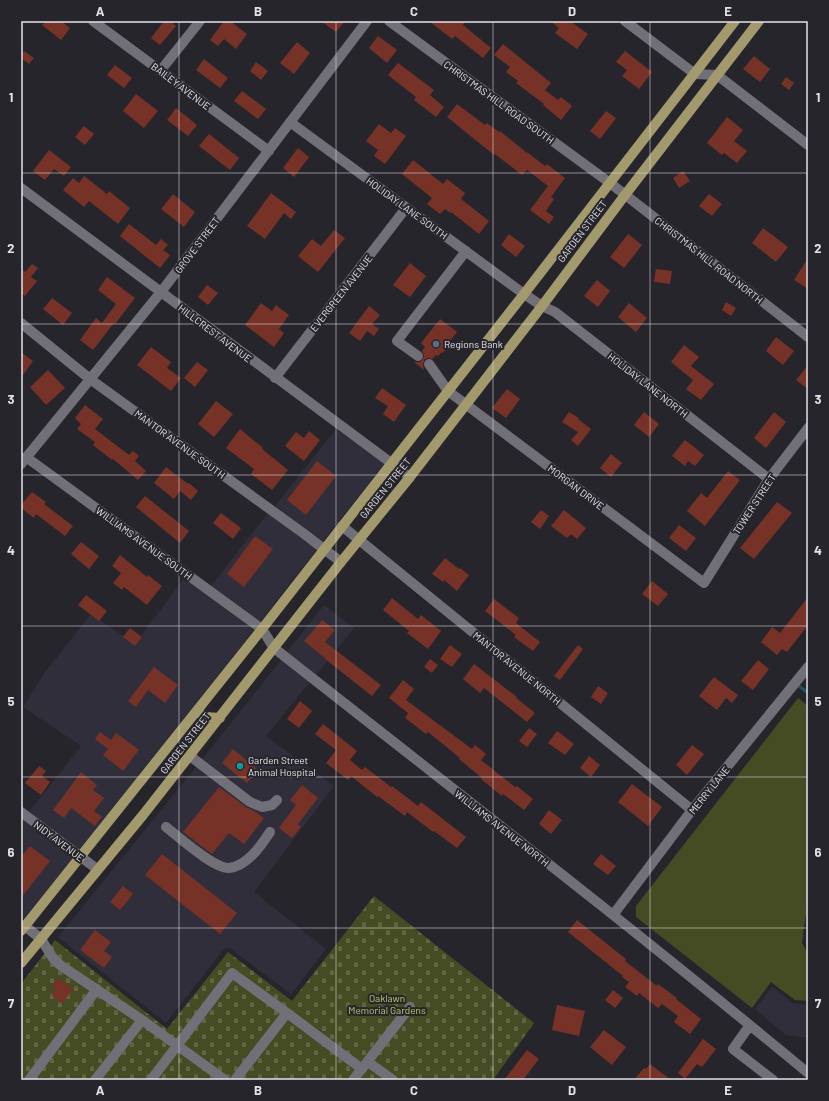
<svg xmlns="http://www.w3.org/2000/svg" width="829" height="1101" viewBox="0 0 829 1101" font-family="Barlow,sans-serif">
<defs>
<pattern id="cemetery-stones" width="16" height="16" patternUnits="userSpaceOnUse"><rect width="16" height="16" fill="#454c23"/><path d="M2 7V4a2 2 0 0 1 4 0v3zM10 15v-3a2 2 0 0 1 4 0v3z" fill="#606643"/></pattern>
</defs>
<rect width="100%" height="100%" fill="#27252c"/>
<path fill="#302e3a" d="M 336,429 L 384,464 L 323,541 L 275,506 Z
M 268,513 L 317,549 L 260,622 L 211,586 Z
M 184,578 L 254,630 L 79,850 L 29,812 L 81,746 L 23,707 L 46,671 L 91,614 L 135,644 Z
M 324,605 L 354,628 L 316,675 L 287,652 Z
M 281,660 L 310,682 L 266,736 L 334,786 L 254,892 L 326,949 L 291,994 L 231,949 L 227,948 L 224,949 L 166,1023 L 58,937 L 196,767 Z
M 23,820 L 73,858 L 21,922 L 21,822 Z
M 772,987 L 793,1003 L 808,1005 L 808,1038 L 786,1035 L 755,1009 Z"/>
<path fill="#454c23" d="M 798,698 L 808,706 L 808,898 L 802,943 L 808,954 L 808,1001 L 795,1000 L 771,982 L 752,1008 L 636,917 L 636,906 Z"/>
<path fill="url(#cemetery-stones)" d="M 374,896 L 534,1023 L 493,1080 L 21,1080 L 21,984 L 55,940 L 167,1029 L 228,952 L 292,1001 Z"/>
<g fill="none" stroke-linecap="round" stroke-linejoin="round">
<path stroke="#1d555d" stroke-width="3" d="M 799,686 L 808,693"/>
</g>
<path fill="#763226" d="M 46,21 L 61,21 L 70,28 L 61,40 L 42,25 Z
M 164,21 L 170,21 L 176,26 L 160,45 L 151,38 Z
M 224,21 L 230,21 L 247,34 L 236,49 L 224,39 L 218,46 L 210,40 Z
M 321,21 L 345,21 L 336,32 Z
M 429,21 L 466,21 L 463,25 L 491,48 L 483,58 L 455,36 L 452,39 Z
M 550,21 L 570,21 L 588,34 L 577,49 L 555,33 L 559,28 Z
M 378,36 L 397,50 L 387,63 L 369,48 Z
M 297,42 L 310,53 L 294,74 L 280,63 Z
M 503,44 L 551,83 L 545,90 L 558,100 L 561,97 L 572,106 L 561,120 L 543,105 L 544,104 L 516,83 L 518,81 L 506,72 L 510,67 L 494,55 Z
M 24,51 L 34,58 L 29,64 L 21,58 L 21,55 Z
M 625,51 L 652,72 L 639,89 L 622,76 L 627,70 L 616,62 Z
M 754,56 L 770,69 L 760,82 L 743,69 Z
M 204,59 L 228,78 L 220,88 L 196,70 Z
M 256,62 L 268,71 L 261,80 L 250,71 Z
M 398,63 L 434,90 L 430,95 L 444,107 L 436,117 L 414,100 L 416,97 L 388,75 Z
M 115,65 L 132,78 L 124,88 L 107,75 Z
M 786,77 L 794,83 L 789,90 L 781,84 Z
M 242,91 L 266,109 L 258,119 L 234,101 Z
M 136,94 L 158,111 L 144,128 L 123,111 Z
M 457,104 L 485,125 L 487,123 L 499,132 L 500,131 L 527,153 L 527,152 L 545,166 L 547,164 L 565,178 L 551,197 L 554,199 L 546,211 L 554,217 L 549,224 L 530,210 L 548,186 L 527,170 L 522,175 L 495,154 L 494,155 L 447,117 Z
M 176,108 L 197,125 L 188,136 L 167,120 Z
M 606,111 L 616,118 L 600,139 L 590,131 Z
M 727,117 L 743,130 L 734,141 L 747,151 L 737,163 L 724,153 L 722,155 L 707,143 Z
M 379,124 L 391,133 L 395,128 L 406,136 L 385,164 L 374,156 L 378,150 L 366,141 Z
M 84,126 L 94,134 L 85,145 L 75,137 Z
M 209,134 L 239,158 L 230,170 L 199,146 Z
M 298,148 L 309,157 L 294,177 L 283,168 Z
M 49,150 L 71,167 L 64,176 L 54,169 L 45,180 L 33,171 Z
M 413,160 L 443,184 L 447,179 L 465,193 L 461,199 L 489,221 L 479,234 L 451,212 L 450,213 L 445,209 L 440,214 L 427,204 L 432,198 L 402,174 Z
M 683,171 L 690,181 L 679,188 L 673,178 Z
M 84,176 L 107,194 L 109,191 L 130,208 L 118,224 L 89,201 L 84,207 L 63,190 L 73,178 L 79,183 Z
M 271,193 L 296,212 L 291,219 L 284,213 L 265,239 L 247,226 Z
M 173,194 L 195,212 L 184,227 L 161,209 Z
M 709,194 L 722,204 L 712,216 L 699,206 Z
M 129,224 L 156,245 L 161,239 L 168,245 L 163,250 L 170,255 L 160,268 L 120,236 Z
M 763,228 L 788,247 L 776,262 L 752,243 Z
M 334,230 L 345,238 L 318,272 L 298,256 L 312,239 L 321,246 Z
M 509,234 L 525,246 L 516,257 L 501,245 Z
M 628,234 L 642,245 L 624,268 L 610,257 Z
M 808,258 L 808,289 L 794,280 Z
M 410,263 L 426,276 L 410,297 L 393,285 Z
M 32,264 L 38,268 L 31,277 L 37,281 L 25,296 L 21,293 L 21,269 L 25,272 Z
M 656,269 L 672,271 L 670,284 L 654,282 Z
M 107,277 L 135,298 L 115,324 L 114,323 L 93,350 L 80,340 L 96,318 L 102,323 L 116,304 L 98,290 Z
M 597,280 L 610,291 L 598,307 L 584,296 Z
M 207,285 L 218,293 L 208,305 L 198,297 Z
M 52,298 L 72,313 L 63,325 L 43,309 Z
M 726,302 L 736,308 L 731,316 L 722,310 Z
M 261,303 L 272,311 L 276,305 L 289,315 L 279,329 L 284,333 L 274,347 L 245,325 Z
M 629,303 L 647,318 L 636,332 L 618,317 Z
M 369,306 L 380,315 L 372,324 L 379,329 L 374,336 L 367,331 L 360,341 L 349,333 Z
M 440,319 L 457,332 L 450,341 L 451,342 L 443,353 L 442,352 L 438,356 L 436,355 L 432,359 L 429,358 L 425,359 L 423,364 L 424,370 L 414,362 L 420,362 L 423,359 L 424,356 L 422,351 L 425,347 L 421,343 Z
M 776,337 L 794,351 L 783,365 L 766,351 Z
M 684,345 L 699,357 L 691,366 L 714,384 L 701,400 L 686,389 L 693,380 L 671,362 Z
M 151,347 L 171,362 L 167,368 L 181,378 L 171,391 L 137,365 Z
M 21,352 L 33,361 L 21,378 Z
M 197,362 L 208,370 L 195,387 L 184,378 Z
M 808,365 L 808,389 L 796,380 Z
M 48,370 L 65,388 L 46,405 L 30,387 Z
M 382,388 L 406,405 L 394,422 L 383,414 L 388,406 L 375,398 Z
M 507,389 L 520,399 L 506,418 L 492,408 Z
M 216,401 L 233,414 L 214,437 L 198,424 Z
M 85,405 L 103,419 L 95,429 L 129,455 L 133,451 L 139,456 L 135,461 L 146,471 L 138,480 L 113,459 L 112,460 L 93,445 L 95,442 L 77,429 L 81,424 L 75,418 Z
M 569,412 L 579,418 L 578,419 L 591,429 L 578,446 L 571,440 L 578,432 L 562,422 Z
M 644,412 L 659,424 L 649,437 L 634,425 Z
M 774,412 L 786,422 L 766,448 L 754,438 Z
M 240,429 L 263,448 L 262,449 L 288,470 L 272,490 L 251,474 L 254,469 L 226,448 Z
M 309,431 L 320,440 L 304,461 L 285,446 L 296,432 L 304,438 Z
M 685,440 L 704,455 L 695,466 L 688,461 L 685,466 L 672,456 Z
M 611,454 L 622,463 L 611,477 L 600,468 Z
M 317,461 L 336,476 L 306,515 L 287,500 Z
M 166,467 L 188,484 L 189,483 L 198,491 L 191,500 L 180,491 L 174,499 L 154,483 Z
M 728,471 L 740,480 L 705,526 L 687,511 L 701,493 L 707,498 Z
M 32,492 L 46,502 L 44,504 L 73,526 L 65,536 L 36,514 L 34,518 L 21,508 L 21,505 Z
M 145,496 L 189,531 L 180,543 L 136,507 Z
M 777,502 L 792,513 L 754,559 L 740,548 Z
M 541,510 L 549,516 L 540,529 L 531,522 Z
M 564,510 L 586,528 L 577,539 L 571,534 L 567,538 L 551,526 Z
M 221,513 L 241,528 L 233,539 L 213,523 Z
M 679,525 L 696,538 L 686,551 L 669,538 Z
M 255,536 L 273,549 L 244,587 L 227,574 Z
M 81,542 L 99,556 L 89,569 L 71,554 Z
M 120,555 L 147,577 L 148,575 L 162,586 L 147,605 L 124,587 L 122,590 L 113,583 L 121,573 L 112,566 Z
M 445,558 L 459,569 L 460,568 L 469,575 L 457,591 L 444,580 L 443,582 L 432,574 Z
M 652,581 L 668,594 L 658,606 L 642,594 Z
M 86,595 L 107,611 L 99,621 L 78,605 Z
M 808,597 L 808,625 L 787,652 L 782,649 L 777,655 L 761,642 L 772,627 L 780,633 Z
M 392,598 L 418,619 L 421,615 L 441,631 L 428,649 L 407,633 L 409,631 L 383,610 Z
M 494,599 L 519,618 L 516,623 L 540,642 L 533,651 L 514,637 L 516,635 L 485,611 Z
M 322,620 L 335,630 L 325,642 L 381,685 L 372,696 L 325,659 L 325,658 L 304,641 Z
M 130,628 L 142,637 L 135,646 L 123,637 Z
M 450,645 L 462,654 L 452,667 L 440,659 Z
M 578,645 L 583,649 L 560,680 L 554,676 Z
M 430,659 L 438,665 L 432,673 L 424,667 Z
M 758,660 L 769,669 L 753,690 L 741,681 Z
M 474,664 L 517,697 L 516,698 L 535,713 L 527,722 L 484,688 L 480,693 L 463,679 Z
M 154,667 L 178,685 L 165,703 L 148,690 L 136,707 L 128,701 Z
M 714,677 L 738,695 L 732,703 L 726,698 L 717,710 L 699,696 Z
M 403,680 L 414,689 L 406,700 L 472,749 L 475,745 L 486,754 L 481,760 L 515,787 L 517,786 L 533,799 L 524,810 L 503,794 L 502,796 L 481,779 L 482,778 L 459,759 L 460,758 L 428,732 L 426,734 L 405,718 L 408,713 L 389,698 Z
M 598,686 L 608,693 L 601,704 L 591,697 Z
M 300,701 L 312,711 L 299,728 L 287,719 Z
M 323,724 L 357,751 L 350,760 L 362,770 L 365,767 L 391,787 L 392,786 L 418,806 L 421,802 L 466,837 L 457,848 L 434,831 L 433,832 L 407,812 L 405,816 L 378,796 L 377,797 L 351,776 L 348,780 L 326,763 L 336,750 L 315,734 Z
M 529,728 L 537,734 L 527,747 L 519,741 Z
M 557,731 L 574,744 L 565,755 L 548,743 Z
M 100,732 L 111,740 L 116,733 L 139,750 L 123,771 L 103,755 L 108,749 L 95,739 Z
M 692,745 L 704,754 L 687,775 L 676,765 Z
M 233,749 L 258,770 L 247,783 L 222,763 Z
M 589,756 L 600,765 L 591,777 L 580,768 Z
M 39,766 L 46,771 L 42,776 L 50,782 L 41,795 L 25,783 Z
M 81,772 L 97,785 L 93,790 L 104,798 L 94,811 L 102,817 L 95,826 L 71,808 L 64,818 L 53,810 Z
M 632,784 L 662,807 L 648,826 L 618,802 Z
M 302,785 L 318,798 L 298,824 L 301,827 L 292,838 L 279,828 L 296,805 L 290,800 Z
M 219,787 L 246,807 L 256,812 L 264,818 L 244,844 L 229,833 L 212,854 L 183,832 Z
M 549,810 L 562,820 L 551,834 L 539,824 Z
M 30,846 L 50,861 L 21,898 L 21,857 Z
M 162,854 L 237,913 L 220,934 L 145,875 Z
M 601,854 L 616,866 L 608,875 L 593,864 Z
M 123,886 L 133,894 L 120,910 L 110,902 Z
M 577,920 L 626,959 L 625,961 L 657,986 L 658,984 L 677,998 L 676,999 L 701,1019 L 690,1034 L 674,1022 L 678,1016 L 662,1004 L 658,1008 L 639,993 L 637,996 L 625,987 L 629,982 L 622,977 L 623,976 L 568,932 Z
M 95,930 L 111,942 L 104,951 L 112,957 L 104,968 L 80,950 Z
M 58,978 L 73,989 L 62,1004 L 52,996 L 56,990 L 51,987 Z
M 613,990 L 623,998 L 615,1008 L 605,1000 Z
M 557,1005 L 585,1011 L 579,1036 L 552,1030 Z
M 604,1030 L 626,1047 L 612,1065 L 590,1047 Z
M 703,1039 L 716,1049 L 702,1067 L 697,1064 L 685,1079 L 678,1073 Z
M 527,1050 L 539,1059 L 523,1080 L 504,1080 Z
M 650,1064 L 671,1080 L 634,1080 L 644,1068 L 646,1069 Z"/>
<g fill="none" stroke-linecap="round" stroke-linejoin="round">
<path stroke="#716f77" stroke-width="10" d="M 93,21 L 269,151
M 389,21 L 610,183 L 808,337
M 625,21 L 695,74 L 717,75 L 808,145
M 161,70 L 200,21
M 290,122 L 524,294 L 542,306 L 555,312 L 769,479
M 21,188 L 410,477
M 21,323 L 90,379 L 303,533 L 341,562
M 418,356 L 397,341 L 466,251
M 429,364 L 448,391 L 704,583 L 769,479 L 808,428
M 275,378 L 406,208
M 26,457 L 255,624 L 262,629 L 274,648 C 453,789 633,928 808,1073
M 21,464 L 161,292 L 367,21
M 342,526 L 692,810
M 190,756 L 250,802 L 262,807 L 272,805 L 277,800
M 21,812 L 97,869
M 166,827 C 179,837 214,869 229,868 C 247,866 261,846 270,832
M 613,915 L 692,810 L 808,667
M 25,926 L 41,939 L 53,958 L 60,965 L 142,1020 L 225,1080
M 750,1025 L 733,1049 L 773,1080
M 368,1062 L 393,1080
M 29,1080 L 97,989
M 95,1080 L 142,1020
M 151,1080 L 232,973 L 287,1013 L 362,1069
M 235,1080 L 287,1013
M 353,1080 L 410,1007"/>
<path stroke="#a29a6c" stroke-width="10" d="M 197,711 L 205,717 L 220,718
M 21,931 L 262,629 L 524,294 L 735,21
M 21,963 L 143,815 L 341,562 L 410,477 L 542,306 L 625,195 L 759,21"/>
</g>
<path fill="none" stroke="#e3e2e7" stroke-width="1" stroke-opacity="0.55" d="M 179,21 L 179,1080M 336,21 L 336,1080M 493,21 L 493,1080M 650,21 L 650,1080M 21,173 L 808,173M 21,324 L 808,324M 21,475 L 808,475M 21,626 L 808,626M 21,777 L 808,777M 21,928 L 808,928"/>
<circle fill="#5c6f8a" stroke="#27252c" stroke-width="1.5" cx="436" cy="344" r="4"/>
<circle fill="#0f9aa8" stroke="#27252c" stroke-width="1.5" cx="240" cy="766" r="4"/>
<g text-anchor="middle" stroke-width="4" stroke-linejoin="round" paint-order="stroke">
<g font-size="10" fill="#e3e2e7" stroke="#27252c">
<text transform="translate(181 86) rotate(37)" y="4">BAILEY AVENUE</text>
<text transform="translate(499 102) rotate(36)" y="4">CHRISTMAS HILL ROAD SOUTH</text>
<text transform="translate(407 208) rotate(36)" y="4">HOLIDAY LANE SOUTH</text>
<text transform="translate(582 231) rotate(-53)" y="4">GARDEN STREET</text>
<text transform="translate(197 245) rotate(-53)" y="4">GROVE STREET</text>
<text transform="translate(709 260) rotate(38)" y="4">CHRISTMAS HILL ROAD NORTH</text>
<text transform="translate(341 293) rotate(-52)" y="4">EVERGREEN AVENUE</text>
<text transform="translate(215 333) rotate(37)" y="4">HILLCREST AVENUE</text>
<text transform="translate(648 385) rotate(38)" y="4">HOLIDAY LANE NORTH</text>
<text transform="translate(180 444) rotate(36)" y="4">MANTOR AVENUE SOUTH</text>
<text transform="translate(576 487) rotate(37)" y="4">MORGAN DRIVE</text>
<text transform="translate(385 488) rotate(-51)" y="4">GARDEN STREET</text>
<text transform="translate(754 504) rotate(-57)" y="4">TOWER STREET</text>
<text transform="translate(144 543) rotate(36)" y="4">WILLIAMS AVENUE SOUTH</text>
<text transform="translate(517 668) rotate(39)" y="4">MANTOR AVENUE NORTH</text>
<text transform="translate(185 743) rotate(-52)" y="4">GARDEN STREET</text>
<text transform="translate(709 790) rotate(-51)" y="4">MERRY LANE</text>
<text transform="translate(502 828) rotate(38)" y="4">WILLIAMS AVENUE NORTH</text>
<text transform="translate(59 841) rotate(37)" y="4">NIDY AVENUE</text>
</g>
<g font-size="10" fill="#e3e2e7" stroke="#27252c" text-anchor="start">
<text x="444" y="348">Regions Bank</text>
<text x="248" y="764">Garden Street<tspan x="248" dy="12">Animal Hospital</tspan></text>
</g>
<g font-size="10" fill="#bccd68" stroke="#27252c">
<text x="387" y="1002">Oaklawn<tspan x="387" dy="12">Memorial Gardens</tspan></text>
</g>
</g>
<rect width="829" height="1101" fill="none" stroke="#27252c" stroke-width="44"/>
<rect x="22" y="22" width="785" height="1057" fill="none" stroke="#e3e2e7" stroke-width="1.5"/>
<g font-size="13" text-anchor="middle" font-weight="bold" fill="#e3e2e7">
<text x="100" y="16">A</text>
<text x="258" y="16">B</text>
<text x="414" y="16">C</text>
<text x="572" y="16">D</text>
<text x="728" y="16">E</text>
<text x="11" y="102">1</text>
<text x="818" y="102">1</text>
<text x="11" y="253">2</text>
<text x="818" y="253">2</text>
<text x="11" y="404">3</text>
<text x="818" y="404">3</text>
<text x="11" y="555">4</text>
<text x="818" y="555">4</text>
<text x="11" y="706">5</text>
<text x="818" y="706">5</text>
<text x="11" y="857">6</text>
<text x="818" y="857">6</text>
<text x="11" y="1008">7</text>
<text x="818" y="1008">7</text>
<text x="100" y="1095">A</text>
<text x="258" y="1095">B</text>
<text x="414" y="1095">C</text>
<text x="572" y="1095">D</text>
<text x="728" y="1095">E</text>
</g>
</svg>
